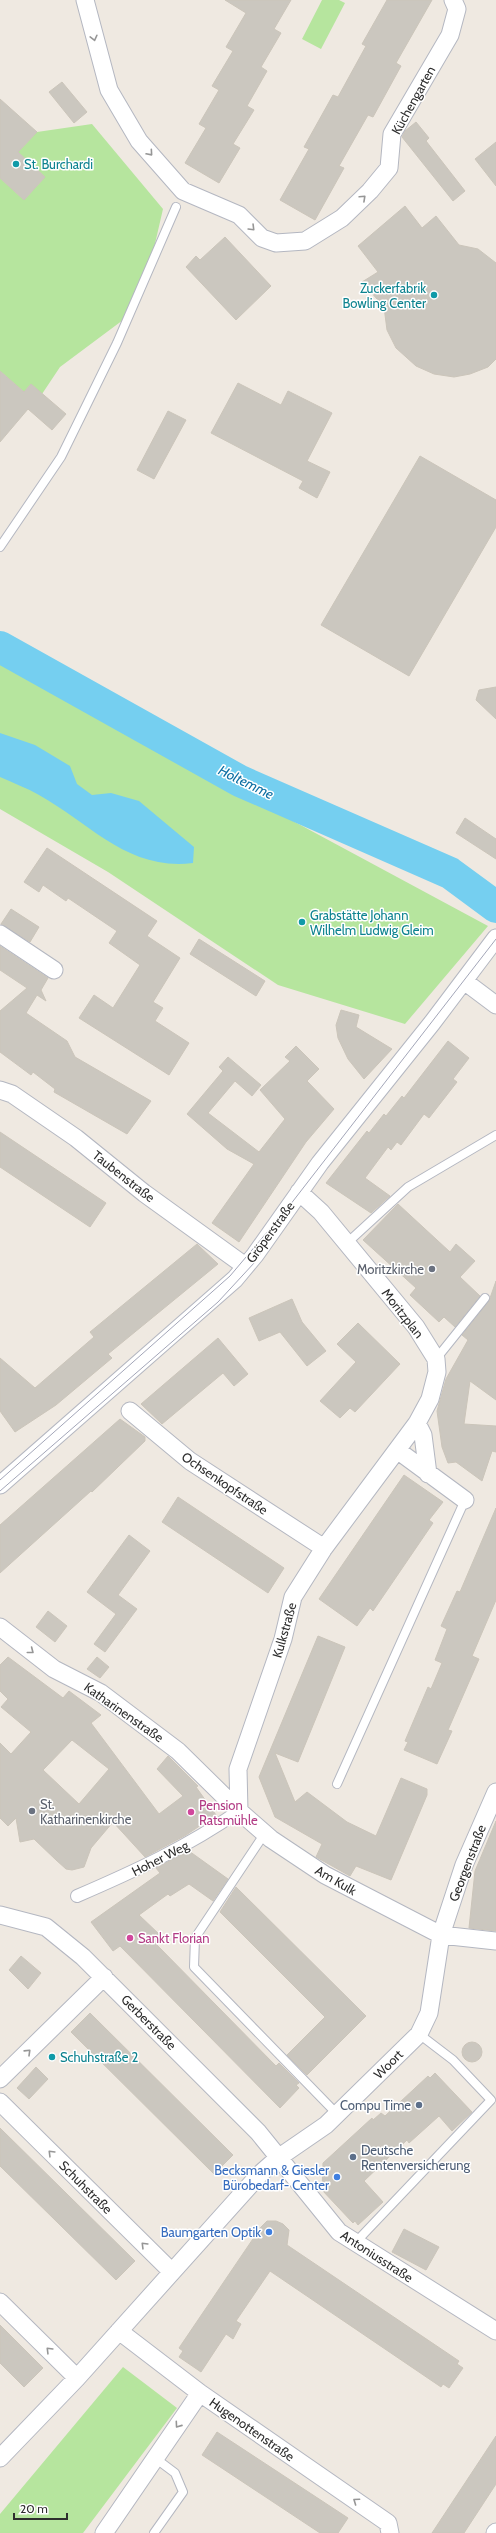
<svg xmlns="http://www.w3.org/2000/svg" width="496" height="2533" viewBox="0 0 496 2533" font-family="Cabin,sans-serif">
<rect width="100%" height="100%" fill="#efe9e1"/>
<path fill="#b6e59e" d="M 322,0 L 339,0 L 345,3 L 321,49 L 302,39 Z
M 92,124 L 163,209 L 154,248 L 123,320 L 60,367 L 42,394 L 31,384 L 24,392 L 0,371 L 0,178 L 24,200 L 45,177 L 18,152 L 37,132 Z
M 0,663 L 488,926 L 405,1024 L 278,985 L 108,872 L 0,809 Z
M 123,2367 L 177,2408 L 83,2533 L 0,2533 L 0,2514 Z"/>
<path fill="#75cff0" d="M 0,733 L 35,745 L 70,766 L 77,784 L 92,795 L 111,793 L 139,801 L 194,847 L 193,863 C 128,871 91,824 39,795 C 27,788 13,783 0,777 Z"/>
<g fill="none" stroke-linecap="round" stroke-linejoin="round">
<path stroke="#75cff0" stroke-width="32" d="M 0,647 L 240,781 L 450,873 L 496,907"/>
</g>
<path fill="#cbc7bf" stroke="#cbc5ba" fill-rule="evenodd" d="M 225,0 L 291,0 L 274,29 L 281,33 L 261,67 L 267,71 L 247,106 L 254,110 L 233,144 L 240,148 L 219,183 L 185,163 L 206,128 L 199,124 L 219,90 L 212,86 L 233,51 L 226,47 L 246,13 Z
M 387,0 L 432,0 L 396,63 L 401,66 L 373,117 L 368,115 L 339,166 L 344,168 L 315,220 L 280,200 L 309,149 L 304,147 L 333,95 L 338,97 L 366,46 L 362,44 Z
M 62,82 L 87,112 L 74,123 L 49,92 Z
M 0,99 L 37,132 L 18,152 L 45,177 L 24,200 L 0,178 Z
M 416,122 L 429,138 L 426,141 L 465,191 L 453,201 L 402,137 L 405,131 Z
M 496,142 L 496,186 L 475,159 Z
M 405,206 L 422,228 L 436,216 L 459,245 L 478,249 L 496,263 L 496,359 L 488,367 L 470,374 L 454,377 L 434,374 L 416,366 L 396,348 L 387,330 L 384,307 L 362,282 L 378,272 L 358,246 Z
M 225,237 L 271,286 L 236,320 L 186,267 L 196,256 L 200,260 Z
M 0,371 L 24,392 L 31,384 L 66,414 L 52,430 L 28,409 L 0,442 Z
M 238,383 L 281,405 L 288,391 L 332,413 L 307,461 L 330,472 L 317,498 L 299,488 L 303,481 L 211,433 Z
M 168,411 L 186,420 L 154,479 L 137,470 Z
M 420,456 L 496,500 L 496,527 L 409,676 L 321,625 Z
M 496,687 L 496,719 L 476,700 L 479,690 Z
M 465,818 L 496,839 L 496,859 L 456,833 Z
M 47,848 L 157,921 L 147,936 L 180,958 L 153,1002 L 163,1008 L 155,1021 L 189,1043 L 169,1075 L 79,1018 L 94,995 L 113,1008 L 140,965 L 109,943 L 117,931 L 68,898 L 66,901 L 43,885 L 39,892 L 24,882 Z
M 11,909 L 39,927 L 30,942 L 1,924 Z
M 199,939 L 265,981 L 256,996 L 190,954 Z
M 0,946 L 48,978 L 41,990 L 46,1001 L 37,995 L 26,1013 L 67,1041 L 75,1057 L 151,1101 L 127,1134 L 54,1092 L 55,1089 L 33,1072 L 31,1075 L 0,1052 L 0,1011 L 27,988 L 0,970 Z
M 341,1010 L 359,1015 L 356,1027 L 392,1049 L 364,1079 L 348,1059 L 338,1038 L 336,1025 Z
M 448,1041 L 469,1058 L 453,1079 L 457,1082 L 429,1118 L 424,1114 L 401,1145 L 397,1142 L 391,1150 L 388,1147 L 365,1178 L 390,1196 L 371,1213 L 326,1183 L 367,1131 L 369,1133 L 384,1114 L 386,1116 L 402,1096 L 404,1098 Z
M 296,1046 L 319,1069 L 307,1081 L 334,1109 L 306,1142 L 239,1242 L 212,1223 L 254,1164 L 227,1149 L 187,1114 L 223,1071 L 219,1067 L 228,1057 L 261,1085 L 252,1096 L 235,1081 L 208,1113 L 259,1152 L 285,1119 L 260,1090 L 290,1061 L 285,1057 Z
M 0,1132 L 106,1203 L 90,1227 L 0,1167 Z
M 398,1204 L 450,1252 L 456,1244 L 475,1261 L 460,1277 L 480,1296 L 455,1327 L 444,1317 L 439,1322 L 410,1295 L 416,1288 L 363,1240 Z
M 197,1244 L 218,1264 L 108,1354 L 112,1358 L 56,1405 L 15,1432 L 0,1411 L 0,1358 L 35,1388 L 94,1337 L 90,1332 Z
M 496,1281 L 496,1400 L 470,1381 L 464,1424 L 496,1426 L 496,1452 L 492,1451 L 482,1481 L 456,1462 L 448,1463 L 442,1447 L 437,1411 L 446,1379 L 468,1340 L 462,1335 L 489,1301 Z
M 292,1299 L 302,1322 L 326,1351 L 307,1366 L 280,1332 L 259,1341 L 249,1318 Z
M 358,1323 L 400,1364 L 355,1412 L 350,1408 L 340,1418 L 320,1401 L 356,1362 L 337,1344 Z
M 218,1338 L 248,1374 L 234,1386 L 223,1373 L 162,1424 L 141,1404 Z
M 120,1419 L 145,1437 L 145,1441 L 92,1492 L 91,1491 L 0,1573 L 0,1525 Z
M 404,1475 L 443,1502 L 429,1520 L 433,1523 L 373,1611 L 370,1608 L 357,1626 L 319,1599 Z
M 178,1497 L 284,1568 L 268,1593 L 162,1522 Z
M 496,1508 L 496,1600 L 472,1656 L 479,1659 L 448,1730 L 452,1731 L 437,1764 L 404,1750 L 408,1742 L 405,1741 L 428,1687 L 431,1689 L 442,1663 L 435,1660 L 447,1629 L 441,1626 L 457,1591 L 460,1592 Z
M 129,1535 L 150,1551 L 118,1595 L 137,1609 L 105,1652 L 94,1644 L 116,1614 L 87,1592 Z
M 48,1611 L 67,1626 L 55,1642 L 36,1627 Z
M 318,1636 L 345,1647 L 298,1762 L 275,1753 L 295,1802 L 307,1792 L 347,1822 L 376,1836 L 401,1778 L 427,1789 L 427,1795 L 391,1880 L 356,1866 L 350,1876 L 316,1857 L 322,1844 L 275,1817 L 259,1777 Z
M 8,1657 L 63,1698 L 69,1691 L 101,1715 L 91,1723 L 159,1814 L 183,1796 L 157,1769 L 168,1756 L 198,1786 L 196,1787 L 216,1815 L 186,1835 L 145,1857 L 113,1822 L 91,1848 L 84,1867 L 72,1870 L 66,1869 L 56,1860 L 34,1839 L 20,1842 L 16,1818 L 8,1826 L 0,1818 L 0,1743 L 11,1754 L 31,1732 L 1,1707 L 8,1699 L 0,1691 L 0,1665 ZM 72,1740 L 109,1769 L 79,1804 L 43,1770 Z
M 97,1657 L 109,1667 L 100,1678 L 87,1669 Z
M 496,1821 L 496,1931 L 469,1928 L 475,1871 Z
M 189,1851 L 228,1879 L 213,1901 L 189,1884 L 170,1896 L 168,1894 L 139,1915 L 160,1935 L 155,1939 L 158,1942 L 156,1944 L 276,2066 L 279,2063 L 299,2083 L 296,2085 L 299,2088 L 280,2108 L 120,1946 L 113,1951 L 91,1922 L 160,1873 L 156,1868 Z
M 236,1887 L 366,2016 L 307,2075 L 287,2055 L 325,2017 L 220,1912 Z
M 21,1956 L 41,1973 L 28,1989 L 9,1970 Z
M 90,2013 L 233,2155 L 214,2174 L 71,2032 Z
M462 2052a10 10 0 1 1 20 0a10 10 0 1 1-20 0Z
M 36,2067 L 48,2079 L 29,2099 L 17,2088 Z
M 435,2073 L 472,2112 L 452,2131 L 439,2116 L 409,2143 L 407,2140 L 364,2181 L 383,2202 L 358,2225 L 355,2221 L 353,2223 L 322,2190 L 323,2163 L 372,2118 L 373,2120 L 381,2113 L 385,2116 L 428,2076 L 430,2078 Z
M 0,2128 L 135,2261 L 116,2280 L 0,2166 Z
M 267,2221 L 276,2221 L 283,2224 L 289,2230 L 287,2245 L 459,2361 L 457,2364 L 463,2368 L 449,2388 L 443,2384 L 441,2387 L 270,2271 L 236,2321 L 241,2324 L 233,2339 L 226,2334 L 201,2372 L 179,2357 L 183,2351 L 179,2348 L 261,2227 Z
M 404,2229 L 439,2247 L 426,2270 L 392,2252 Z
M 0,2325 L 43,2368 L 24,2387 L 0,2363 Z
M 217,2432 L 348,2518 L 338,2533 L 320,2533 L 202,2455 Z
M 496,2436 L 496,2484 L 464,2533 L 432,2533 Z"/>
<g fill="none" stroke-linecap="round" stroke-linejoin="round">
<g stroke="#b4b7c1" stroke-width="10">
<path id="service" d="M 0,547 L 61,457 L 117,343 L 176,207
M 347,1243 L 408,1187 L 496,1135
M 436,1359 L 485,1298
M 337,1784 L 465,1500
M 265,1833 L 195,1938 L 194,1967 L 338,2115
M 355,2243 L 491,2100 L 453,2060 L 419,2034
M 154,2533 L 183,2492 L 175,2473 L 155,2458"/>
</g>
<g stroke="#b4b7c1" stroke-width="14">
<path id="pedestrian" d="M 77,1896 C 135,1871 187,1847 239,1811"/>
</g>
<g stroke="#b4b7c1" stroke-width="19">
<path id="minor" d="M 85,0 L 109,90 L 139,141 L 183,191 L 239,215 L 262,238 L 276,243 L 305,241 L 342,218 L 370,191 L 389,168 L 392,134 L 450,35 L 457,9 L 453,0
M 0,934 L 54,970
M 464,981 L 496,1005
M 0,1090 L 12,1094 L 76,1138 L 144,1193 L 245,1266
M 130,1411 L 190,1461 L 324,1548
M 417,1423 L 423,1435 L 428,1474
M 397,1450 L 465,1500
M 0,1485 L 235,1279 L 255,1255 L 320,1163 L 432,1023 L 496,938
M 0,1627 L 54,1669 L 101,1693 L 178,1751 L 239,1811 L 271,1839 L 325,1875 L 441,1935 L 496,1941
M 239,1811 L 238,1769 L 283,1639 L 293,1597 L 324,1548 L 417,1423 L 430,1399 L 437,1372 L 436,1359 L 416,1327 L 321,1212 L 299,1192
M 0,1915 L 46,1927 L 83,1957 L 258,2132 L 339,2232 L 496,2331
M 0,2079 L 104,1977
M 0,2102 L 172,2272
M 0,2302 L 77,2378
M 119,2331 L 200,2393 L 388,2523 L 390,2533
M 0,2458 L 77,2378 L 260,2174 L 278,2158 L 326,2125 L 419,2034 L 429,2013 L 441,1935 L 464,1865 L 496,1792
M 104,2533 L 200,2393
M 495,2533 L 496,2532"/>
</g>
<use href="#service" stroke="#fff" stroke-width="8"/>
<use href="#pedestrian" stroke="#fff" stroke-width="12"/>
<use href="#minor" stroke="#fff" stroke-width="17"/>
<path stroke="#a3a6b8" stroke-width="1" d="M 0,1480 L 230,1276 L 290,1205 L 496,939
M 0,1491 L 218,1302 L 255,1262 L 277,1227"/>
</g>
<defs><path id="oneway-chevron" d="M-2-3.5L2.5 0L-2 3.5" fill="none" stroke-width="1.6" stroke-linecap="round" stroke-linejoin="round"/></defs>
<g stroke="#969696">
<use href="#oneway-chevron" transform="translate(94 38) rotate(76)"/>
<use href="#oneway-chevron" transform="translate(150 153) rotate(49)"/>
<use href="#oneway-chevron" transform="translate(363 198) rotate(-43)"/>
<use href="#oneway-chevron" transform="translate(252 228) rotate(45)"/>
<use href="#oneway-chevron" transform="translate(31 1651) rotate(38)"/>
<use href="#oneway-chevron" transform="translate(28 2052) rotate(-44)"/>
<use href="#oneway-chevron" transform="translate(51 2153) rotate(-135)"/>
<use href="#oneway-chevron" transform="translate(144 2245) rotate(-135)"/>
<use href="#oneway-chevron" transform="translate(49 2350) rotate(-135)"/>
<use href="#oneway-chevron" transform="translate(178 2425) rotate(125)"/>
<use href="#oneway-chevron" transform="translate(356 2501) rotate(-145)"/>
</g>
<g fill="#0f9aa8" stroke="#fff" stroke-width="1.5">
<circle cx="16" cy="164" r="4"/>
<circle cx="434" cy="295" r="4"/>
<circle cx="302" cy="922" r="4"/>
<circle cx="52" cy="2057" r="4"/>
</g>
<g fill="#6b7280" stroke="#fff" stroke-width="1.5">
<circle cx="432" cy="1269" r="4"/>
<circle cx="32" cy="1811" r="4"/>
</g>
<g fill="#d1479c" stroke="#fff" stroke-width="1.5">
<circle cx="191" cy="1812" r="4"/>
<circle cx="130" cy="1938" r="4"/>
</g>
<g fill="#5c6f8a" stroke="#fff" stroke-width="1.5">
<circle cx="419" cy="2105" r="4"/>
<circle cx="353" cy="2157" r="4"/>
</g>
<g fill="#3f7fe0" stroke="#fff" stroke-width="1.5">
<circle cx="337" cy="2177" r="4"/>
<circle cx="269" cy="2232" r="4"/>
</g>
<g text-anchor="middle" stroke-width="3" stroke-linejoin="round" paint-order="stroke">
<g font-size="13" fill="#2e2e2e" stroke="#fff">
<text transform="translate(413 100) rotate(-61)" y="5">Küchengarten</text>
<text transform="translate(124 1176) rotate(38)" y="5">Taubenstraße</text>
<text transform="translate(270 1232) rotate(-54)" y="5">Gröperstraße</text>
<text transform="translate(403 1313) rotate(52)" y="5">Moritzplan</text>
<text transform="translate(225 1483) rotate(34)" y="5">Ochsenkopfstraße</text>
<text transform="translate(284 1630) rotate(-74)" y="5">Kulkstraße</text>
<text transform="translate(124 1712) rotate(35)" y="5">Katharinenstraße</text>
<text transform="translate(160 1858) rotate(-27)" y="5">Hoher Weg</text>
<text transform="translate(467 1863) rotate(-69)" y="5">Georgenstraße</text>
<text transform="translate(336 1880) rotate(30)" y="5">Am Kulk</text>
<text transform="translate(149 2022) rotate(45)" y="5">Gerberstraße</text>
<text transform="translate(388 2064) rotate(-45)" y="5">Woort</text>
<text transform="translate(86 2187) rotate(45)" y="5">Schuhstraße</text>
<text transform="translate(377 2256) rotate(33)" y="5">Antoniusstraße</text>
<text transform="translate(252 2429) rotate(35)" y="5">Hugenottenstraße</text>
</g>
<g font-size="13" fill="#0d838f" stroke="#fff" text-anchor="start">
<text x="24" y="169">St. Burchardi</text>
<text x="426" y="293" text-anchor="end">Zuckerfabrik<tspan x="426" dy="15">Bowling Center</tspan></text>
<text x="310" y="920">Grabstätte Johann<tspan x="310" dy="15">Wilhelm Ludwig Gleim</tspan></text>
<text x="60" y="2062">Schuhstraße 2</text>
</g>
<g font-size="13" fill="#5b616d" stroke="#fff" text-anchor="end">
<text x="424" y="1274">Moritzkirche</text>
<text x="40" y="1809" text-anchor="start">St.<tspan x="40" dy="15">Katharinenkirche</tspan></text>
</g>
<g font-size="13" fill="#b23c85" stroke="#fff" text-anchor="start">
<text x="199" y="1810">Pension<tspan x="199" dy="15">Ratsmühle</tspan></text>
<text x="138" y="1943">Sankt Florian</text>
</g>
<g font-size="13" fill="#4e5e75" stroke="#fff" text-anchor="end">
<text x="411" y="2110">Compu Time</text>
<text x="361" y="2155" text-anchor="start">Deutsche<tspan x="361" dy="15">Rentenversicherung</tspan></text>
</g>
<g font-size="13" fill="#366cbe" stroke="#fff" text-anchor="end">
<text x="329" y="2175">Becksmann &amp; Giesler<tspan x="329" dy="15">Bürobedarf- Center</tspan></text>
<text x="261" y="2237">Baumgarten Optik</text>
</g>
<g font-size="14" font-style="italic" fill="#0d6fa3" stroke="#fff">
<text transform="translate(246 782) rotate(26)" y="5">Holtemme</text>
</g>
</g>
<path d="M14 2513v6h53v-6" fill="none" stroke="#2e2e2e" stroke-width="2"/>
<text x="20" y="2513" font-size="12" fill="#2e2e2e" stroke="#ffffff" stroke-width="3" paint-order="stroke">20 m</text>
</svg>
